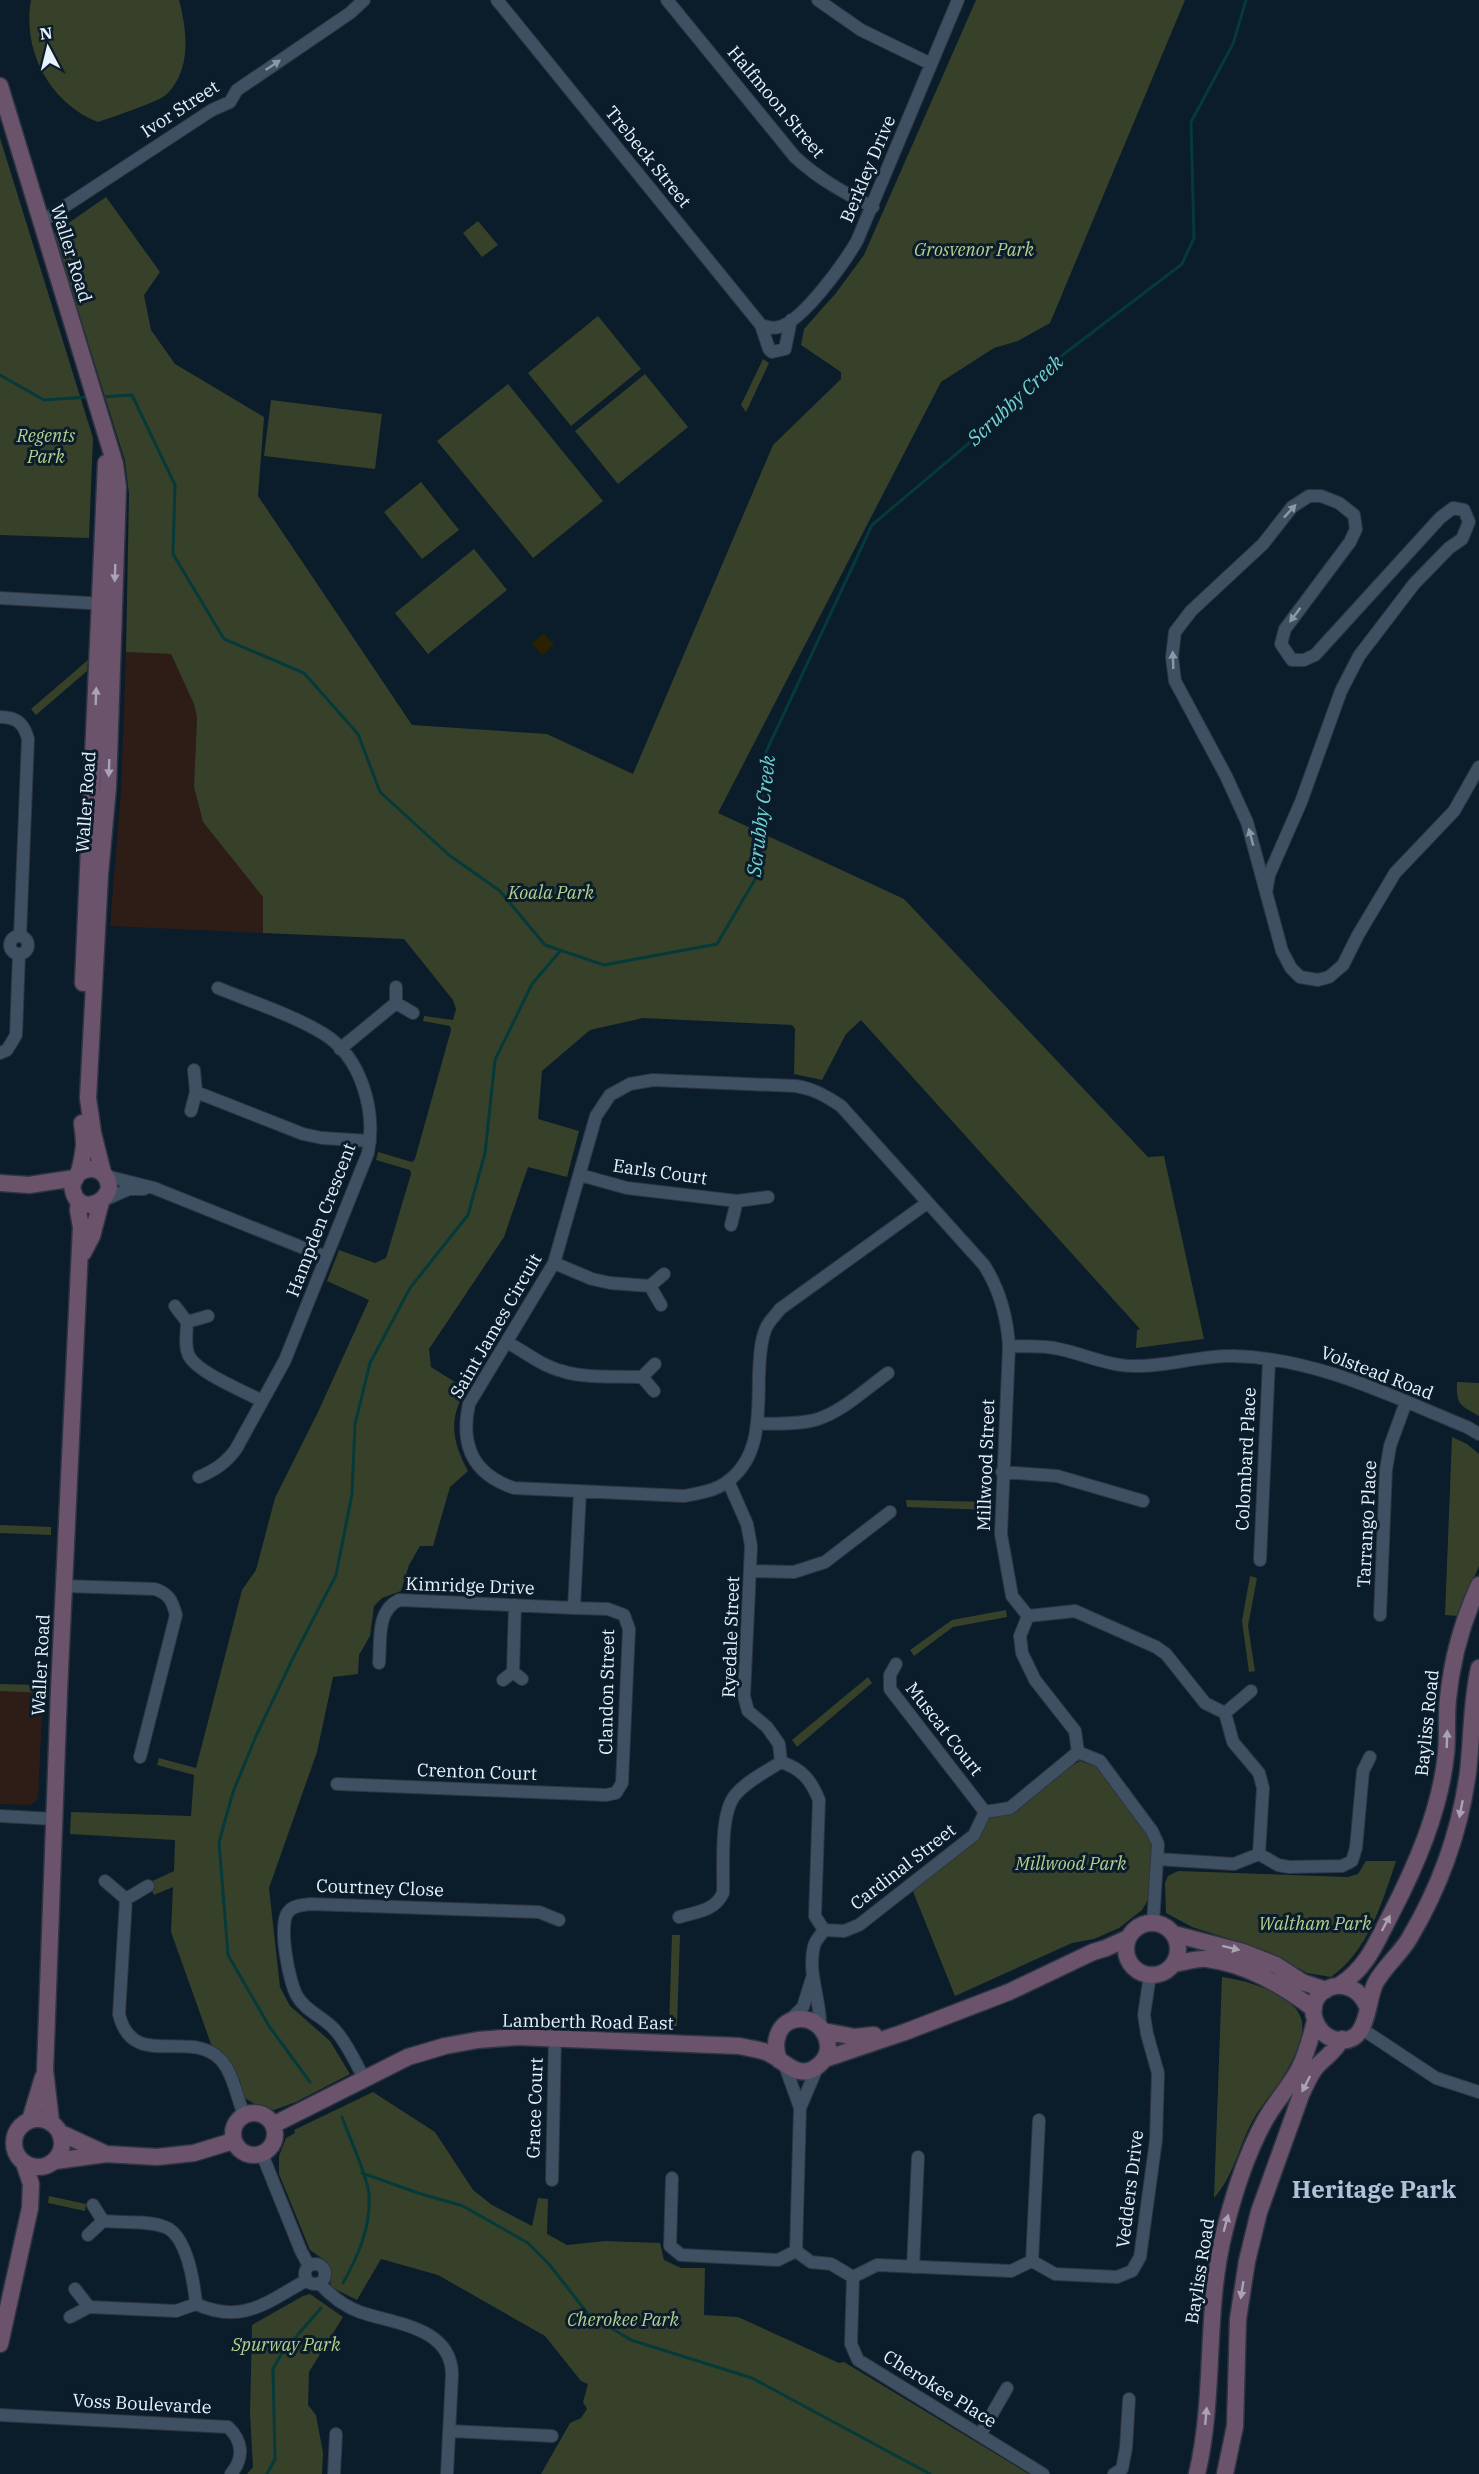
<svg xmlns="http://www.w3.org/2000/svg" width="1479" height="2474" viewBox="0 0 1479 2474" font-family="'IBM Plex Serif',serif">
<rect width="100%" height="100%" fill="#0b1c2b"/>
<path fill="#2e1d16" d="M 126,652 L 171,654 L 194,704 L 197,717 L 194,787 L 203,822 L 263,897 L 263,933 L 110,926 L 121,791 Z
M 0,1691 L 43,1693 L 38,1798 L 35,1802 L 29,1805 L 0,1804 Z"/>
<path fill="#374129" d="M 31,0 L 179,0 C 187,30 192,69 167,94 C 159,102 112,117 98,122 C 50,103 22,51 31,0 Z
M 976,0 L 1185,0 L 1050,323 L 1018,341 L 994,348 L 941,382 L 718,813 L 904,899 L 1148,1157 L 1164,1156 L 1204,1339 L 1136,1348 L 1137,1330 L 1140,1329 L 861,1020 L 846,1034 L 822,1080 L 794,1074 L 795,1029 L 792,1025 L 643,1018 L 590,1030 L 542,1071 L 538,1119 L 579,1131 L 567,1177 L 528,1167 L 504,1237 L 429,1349 L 431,1367 L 466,1389 C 448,1420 452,1441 468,1471 L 450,1487 L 433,1546 L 420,1546 L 409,1565 L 401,1591 L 382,1598 L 374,1606 L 370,1636 L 359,1655 L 358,1674 L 333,1677 L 317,1752 L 269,1888 L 280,1987 L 290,2006 L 330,2041 L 350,2074 L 296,2102 L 274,2110 L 256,2105 L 242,2096 L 232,2067 L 211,2044 L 171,1932 L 173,1887 L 154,1895 L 148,1883 L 174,1871 L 175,1840 L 70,1834 L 71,1812 L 191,1816 L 194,1775 L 157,1765 L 159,1758 L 196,1768 L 242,1590 L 256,1570 L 275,1498 L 318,1412 L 369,1300 L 327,1281 L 339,1250 L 375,1263 L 386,1258 L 411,1174 L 410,1170 L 376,1160 L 378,1152 L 412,1162 L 415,1159 L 451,1030 L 450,1026 L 423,1021 L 424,1016 L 453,1020 L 456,1009 L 453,1000 L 404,939 L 263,933 L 263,897 L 203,822 L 194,787 L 197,717 L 194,704 L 171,654 L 126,652 L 129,494 L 125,461 L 54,233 L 106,197 L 160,272 L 144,295 L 151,330 L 175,364 L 264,417 L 258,496 L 412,725 L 547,734 L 633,774 L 773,445 L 841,379 L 841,372 L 801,345 L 804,329 L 836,293 L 864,255 Z
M 0,138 L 93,438 L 89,538 L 0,535 Z
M 478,221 L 498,245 L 482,257 L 463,233 Z
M 598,316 L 641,369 L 571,426 L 528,373 Z
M 763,359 L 769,363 L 746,412 L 741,405 Z
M 645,374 L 688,427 L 618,484 L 575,431 Z
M 508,384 L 603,501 L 533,558 L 437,441 Z
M 271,400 L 382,414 L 375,469 L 264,456 Z
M 421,482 L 459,530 L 422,559 L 384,512 Z
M 474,549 L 507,590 L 428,654 L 395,613 Z
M 88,660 L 87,671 L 36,715 L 31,709 Z
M 1457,1382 L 1479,1383 L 1479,1416 C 1460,1405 1456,1405 1457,1382 Z
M 1452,1437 L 1467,1444 L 1479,1454 L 1479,1566 L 1458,1616 L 1445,1615 Z
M 906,1500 L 990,1502 L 989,1510 L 907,1507 Z
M 0,1525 L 51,1527 L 51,1535 L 0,1533 Z
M 1250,1576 L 1257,1578 L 1248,1626 L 1255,1671 L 1249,1672 L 1242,1621 Z
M 1006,1610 L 1007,1617 L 953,1627 L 914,1656 L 910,1650 L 952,1620 Z
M 868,1677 L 872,1683 L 797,1747 L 792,1740 Z
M 0,1684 L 43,1685 L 43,1693 L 0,1691 Z
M 1080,1761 L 1096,1766 L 1149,1835 L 1153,1849 L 1148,1900 L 1142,1910 L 1119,1928 L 1094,1939 L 1072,1943 L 955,1996 L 912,1889 L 988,1817 Z
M 1366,1861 L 1396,1861 C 1382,1903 1368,1951 1331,1977 L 1307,1973 L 1267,1951 L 1192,1927 L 1166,1913 L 1165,1883 L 1168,1876 L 1178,1871 L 1348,1877 L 1358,1874 Z
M 672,1935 L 680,1935 L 677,2026 L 669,2026 Z
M 1222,1977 C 1245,1980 1293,1993 1301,2018 C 1307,2036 1291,2064 1282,2079 C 1273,2093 1261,2105 1253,2120 C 1239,2145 1234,2176 1214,2198 Z
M 373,2092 L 435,2132 L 473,2190 L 492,2205 L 532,2226 L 538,2198 L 548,2199 L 547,2234 L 567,2245 L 605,2241 L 660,2243 L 664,2260 L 681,2268 L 705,2268 L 704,2315 L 738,2317 L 839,2363 L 844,2362 L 1029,2474 L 541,2474 L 570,2423 L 581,2418 L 587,2409 L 583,2402 L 588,2384 L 581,2381 L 545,2336 L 438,2275 L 381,2259 L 357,2300 L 331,2287 L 327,2262 L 310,2250 L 279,2174 L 279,2156 L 286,2138 L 295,2133 L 294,2130 Z
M 49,2196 L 86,2204 L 85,2211 L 48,2203 Z
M 310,2294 L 343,2317 L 309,2372 L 308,2405 L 316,2415 L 323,2453 L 322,2474 L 247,2474 L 253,2467 L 250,2414 L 252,2325 L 303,2296 Z"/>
<path fill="#2a2101" d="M 544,633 L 554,645 L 542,655 L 532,643 Z"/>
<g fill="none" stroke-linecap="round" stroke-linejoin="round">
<path stroke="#063a3a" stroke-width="3" d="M 0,375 L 44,400 L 88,397
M 100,397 L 132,395 L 175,485 L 173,554 L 224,639 L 304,673 L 358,734 L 380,792 L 449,855 L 500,891 L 545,945 L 604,965 L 717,944 L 757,876 L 766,752 L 872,525 L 987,428 L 1060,357 L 1182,264 L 1194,238 L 1191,122 L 1233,44 L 1246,0
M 310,2082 L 269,2026 L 228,1955 L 219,1842 L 233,1792 L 256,1736 L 293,1658 L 336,1575 L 352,1494 L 355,1424 L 370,1363 L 410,1288 L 468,1215 L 485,1153 L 495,1060 L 532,984 L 561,950
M 342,2117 C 348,2134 369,2180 369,2195 C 371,2227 358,2256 343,2283
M 362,2173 L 418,2193 L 463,2206 L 528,2243 L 549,2264 L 588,2314 L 631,2340 L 752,2378 L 930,2474
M 267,2474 L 275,2459 L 273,2369 L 282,2353 L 321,2308"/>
<g stroke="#2e3542" stroke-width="14">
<path id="street" d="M 497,0 L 761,325 C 767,327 772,329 779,327 C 803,321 844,263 857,241 L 958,0
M 667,0 L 795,157 C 819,179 844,193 873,207
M 818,0 L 861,30 L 931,64
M 41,222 L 212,110 L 230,102 L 237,90 L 350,13 L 364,0
M 761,325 L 769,349 L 772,352 L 785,349 L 791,320
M 0,598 L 107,604
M 0,717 C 16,717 24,723 28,739 L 20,936
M 1266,893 L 1269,875 L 1301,802 L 1341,691 L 1359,656 L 1414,584 L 1449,548 L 1462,539 L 1469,522 L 1464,510 L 1453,508 L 1440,518 L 1315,655 L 1304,660 L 1292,660 L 1281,644 L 1285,629 L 1350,542 L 1356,529 L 1354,515 L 1339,503 L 1321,496 L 1309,496 L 1292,507 L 1263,544 L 1191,611 L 1175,632 L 1172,657 L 1175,681 L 1226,776 L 1247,822 L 1282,951 L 1291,968 L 1300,977 L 1318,980 L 1329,977 L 1343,965 L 1358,935 L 1395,873 L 1454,811 L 1479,767
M10 945a9 9 0 1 1 18 0a9 9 0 1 1-18 0Z
M 396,987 L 396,1003 L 413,1013
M 340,1049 L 396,1003
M 0,1053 L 7,1050 L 16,1035 L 19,954
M 196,1092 L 303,1134 L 322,1138 L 370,1141
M 191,1111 L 196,1092 L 194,1070
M 580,1175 L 627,1188 L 737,1201
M 106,1176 L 154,1188 L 326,1257
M 104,1200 L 129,1189 L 144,1189
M 927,1203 L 780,1309 C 776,1315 769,1321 766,1328 C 760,1342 760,1358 759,1373 C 758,1411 762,1456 728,1481 C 716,1491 699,1493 684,1496 L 514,1488 C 473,1474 460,1445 469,1404 L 554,1263 L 596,1116 L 610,1095 L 630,1084 L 653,1080 L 796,1086 C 814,1089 826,1096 841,1106 L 984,1265 C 1000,1290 1007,1316 1009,1346 L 1001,1534 L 1012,1596 L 1028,1616 L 1020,1636 L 1022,1653 L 1035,1680 L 1075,1731 L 1078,1752
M 731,1225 L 737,1201 L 768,1197
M 554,1263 L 592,1279 L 610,1283 L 650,1286
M 661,1305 L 650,1286 L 664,1274
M 175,1306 L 187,1322 L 208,1316
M 187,1322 C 187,1333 184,1346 189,1356 C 198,1373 244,1391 262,1401
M 507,1342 C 525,1352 542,1366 562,1371 C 587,1379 616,1376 642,1377
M 1009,1346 C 1025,1347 1043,1345 1059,1349 C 1084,1354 1108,1366 1134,1366 C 1167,1367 1200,1355 1233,1356 C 1317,1358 1391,1396 1467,1427 L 1479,1434
M 654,1391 L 642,1377 L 655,1364
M 758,1424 C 778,1423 799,1425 818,1419 C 843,1411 867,1388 888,1373
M 1002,1472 L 1057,1476 L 1143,1501
M 199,1477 C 215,1470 226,1463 236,1449 L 285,1360 L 368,1153 C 376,1111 362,1058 324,1034 C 293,1015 252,1002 218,988
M 728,1481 L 747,1524 L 751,1546 L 744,1696 L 748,1711 L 767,1727 L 779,1744 L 781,1762 C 802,1769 811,1780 819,1800 L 815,1916 L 824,1930 C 821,1935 815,1941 814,1946 C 807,1973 821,2000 820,2026
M 1260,1560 L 1269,1360
M 752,1571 L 794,1572 L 825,1562 L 890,1512
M 64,1586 L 155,1589 C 169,1594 172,1600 176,1615 L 140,1757
M 1380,1615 L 1386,1470 L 1390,1446 L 1406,1402
M 1028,1616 L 1075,1611 L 1156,1647 L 1166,1654 L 1205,1703 L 1225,1713 L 1233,1742 L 1259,1773 L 1263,1788 L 1259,1854
M 379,1663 C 381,1640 376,1611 399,1600 L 574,1608
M 896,1664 L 890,1675 L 890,1689 L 985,1812
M 513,1672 L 515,1605
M 503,1680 L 513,1672 L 522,1679
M 1225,1713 L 1251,1691
M 1078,1752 L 1100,1761 L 1152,1831 L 1158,1844 L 1153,1923
M 337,1784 L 606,1795 L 616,1793 L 622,1783 L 629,1629 L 624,1615 L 608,1609 L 574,1608 L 580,1491
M 0,1816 L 54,1819
M 1157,1859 L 1234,1864 L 1259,1854 L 1278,1865 L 1289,1867 L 1342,1866 L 1352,1861 L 1356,1848 L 1363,1771 L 1370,1757
M 105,1881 L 126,1899 L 148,1886
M 126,1899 L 119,2014 C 132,2071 189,2028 220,2059 C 233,2072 237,2098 244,2115
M 679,1917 C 696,1912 715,1911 723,1893 C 724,1867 719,1813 736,1794 C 747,1781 767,1771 781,1762
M 824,1930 L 844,1931 L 859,1925 L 974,1835 L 985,1812 L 1010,1808 L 1078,1752
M 788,2022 L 803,2007 L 812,1978
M 1362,2029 L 1436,2078 L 1479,2092
M 785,2066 L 800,2108
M 818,2066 L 800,2108 L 796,2251 L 811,2262 L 831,2264 L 853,2277 L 877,2265 L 1011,2271 L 1032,2261 L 1055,2274 L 1117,2277 L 1132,2271 L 1140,2257 L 1156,2140 L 1158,2073 L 1147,2034 L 1144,2015 L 1150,1975
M 364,2078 C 355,2062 347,2043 335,2030 C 324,2017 305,2011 297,1996 C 289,1982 277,1922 289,1911 C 294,1905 303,1905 310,1904 L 539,1912 L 559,1920
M 262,2154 L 301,2251 L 309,2266
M 672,2178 L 670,2246 L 681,2255 L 778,2260 L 796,2251
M 552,2180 L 555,2038
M 103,2221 C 122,2223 147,2220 165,2227 C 187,2235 194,2283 196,2304
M 88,2235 L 103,2221 L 93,2205
M 1032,2261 L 1039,2120
M305 2274a10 10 0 1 1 20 0a10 10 0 1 1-20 0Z
M 913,2267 L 918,2157
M 853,2277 L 851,2344 L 858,2360 L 1043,2474
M 319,2283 C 331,2296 343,2306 360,2312 C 395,2324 451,2327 452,2374 L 447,2474
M 75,2289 L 89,2307
M 70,2317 L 89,2307 L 176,2311 L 196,2304 C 243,2325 267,2302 307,2280
M 0,2415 L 228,2427 C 243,2441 244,2458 231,2474
M 450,2431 L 552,2436
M 980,2435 L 1007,2388
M 334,2474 L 336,2434
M 1114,2474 L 1122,2469 L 1126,2448 L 1129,2399"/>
</g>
<g stroke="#2e3542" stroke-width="19">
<path id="secondary" d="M 0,86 L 115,464 L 118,487 L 108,787 L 100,874 L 88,1098 L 93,1133 L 103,1173
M 83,983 L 106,463
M 79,1173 C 93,1164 108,1171 109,1188 C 105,1206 78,1213 73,1191 C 71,1183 75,1180 78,1174 C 81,1167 83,1154 84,1146 C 84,1139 83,1130 82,1123
M 0,1183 L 29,1185 L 75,1178
M 83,1253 L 92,1236 L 101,1202
M1126 1949a26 26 0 1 1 52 0a26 26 0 1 1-52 0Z
M 1174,1934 L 1243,1952 L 1276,1965 L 1302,1982 L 1326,1990
M 1174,1964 C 1185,1962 1197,1958 1207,1959 C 1247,1964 1283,1986 1314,2009
M 1340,1985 C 1367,1967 1375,1945 1390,1916 C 1416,1866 1440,1811 1446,1754 C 1448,1735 1446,1717 1448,1699 C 1452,1658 1462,1622 1479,1585
M 1367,2006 C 1352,1970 1304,1987 1315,2020 C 1318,2029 1325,2036 1333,2039 C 1371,2049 1365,2001 1376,1982 C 1385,1966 1400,1954 1409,1939 C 1440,1887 1460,1832 1468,1772 C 1472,1738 1471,1703 1479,1668
M 824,2031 L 855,2037 L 874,2035
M 825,2059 L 905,2032 L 1009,1992 L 1093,1952 L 1106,1948 L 1128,1938
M233 2134a21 21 0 1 1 42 0a21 21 0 1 1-42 0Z
M14 2143a24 24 0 1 1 48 0a24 24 0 1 1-48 0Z
M 30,2120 L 43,2077
M 51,2122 L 45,2070 L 59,1691 L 81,1227 L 78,1210 L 79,1201
M 273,2125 L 408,2057 L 445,2046 L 478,2040 L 518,2037 L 739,2046 C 748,2048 758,2049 766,2052 C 784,2059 798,2083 819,2065 C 838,2049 824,2019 801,2019 C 778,2019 772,2042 779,2060
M 61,2133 L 104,2153
M 55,2161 L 106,2154 L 157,2157 L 194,2153 L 233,2141
M 0,2344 L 30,2208 L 31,2184 L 24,2163
M 1197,2474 C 1216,2394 1204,2310 1225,2229 C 1234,2193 1246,2155 1264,2122 C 1274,2103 1289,2088 1299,2069 C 1307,2053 1311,2037 1315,2021
M 1225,2474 L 1235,2426 L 1238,2319 L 1247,2261 L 1259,2212 L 1301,2095 C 1306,2085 1310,2073 1318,2065 C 1328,2055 1334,2052 1342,2039"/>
</g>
<use href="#street" stroke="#3e5061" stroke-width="12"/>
<use href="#secondary" stroke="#6b536c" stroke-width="16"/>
</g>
<defs><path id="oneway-solid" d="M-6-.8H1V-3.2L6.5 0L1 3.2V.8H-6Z" transform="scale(1.5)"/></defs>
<g fill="#8a99a8">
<use href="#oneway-solid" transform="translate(273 65) rotate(-34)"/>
<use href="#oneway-solid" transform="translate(1290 511) rotate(-47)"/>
<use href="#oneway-solid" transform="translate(1295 615) rotate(127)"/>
<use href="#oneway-solid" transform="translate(1173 660) rotate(-92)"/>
<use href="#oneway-solid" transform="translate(1251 837) rotate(-105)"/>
</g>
<g fill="#aaa3b5">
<use href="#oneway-solid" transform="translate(115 573) rotate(92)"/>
<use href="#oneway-solid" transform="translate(96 696) rotate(-88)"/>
<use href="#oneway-solid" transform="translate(109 768) rotate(92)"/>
<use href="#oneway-solid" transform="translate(1447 1739) rotate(-88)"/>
<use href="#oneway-solid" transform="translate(1461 1809) rotate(101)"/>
<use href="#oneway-solid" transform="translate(1386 1923) rotate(-62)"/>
<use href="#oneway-solid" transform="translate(1231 1948) rotate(14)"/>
<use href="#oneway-solid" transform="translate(1306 2084) rotate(117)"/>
<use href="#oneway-solid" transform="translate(1226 2223) rotate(-75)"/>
<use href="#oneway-solid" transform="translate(1242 2290) rotate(99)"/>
<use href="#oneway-solid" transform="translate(1206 2416) rotate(-85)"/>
</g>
<g text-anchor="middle" stroke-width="6" stroke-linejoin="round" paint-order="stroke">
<g font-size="18" fill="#e8f3fe" stroke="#0b1c2b">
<text transform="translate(776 102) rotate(50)" y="6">Halfmoon Street</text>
<text transform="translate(180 109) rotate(-33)" y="6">Ivor Street</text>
<text transform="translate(648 157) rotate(51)" y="6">Trebeck Street</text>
<text transform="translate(868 169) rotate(-67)" y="6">Berkley Drive</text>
<text transform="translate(71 253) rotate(73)" y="6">Waller Road</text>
<text transform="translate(86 802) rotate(-86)" y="6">Waller Road</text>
<text transform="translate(660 1172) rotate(8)" y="6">Earls Court</text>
<text transform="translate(321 1220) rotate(-69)" y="6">Hampden Crescent</text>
<text transform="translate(496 1326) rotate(-60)" y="6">Saint James Circuit</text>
<text transform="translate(1377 1373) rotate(21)" y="6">Volstead Road</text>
<text transform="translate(1246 1459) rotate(-87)" y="6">Colombard Place</text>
<text transform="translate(986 1465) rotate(-88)" y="6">Millwood Street</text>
<text transform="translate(1367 1524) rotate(-87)" y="6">Tarrango Place</text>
<text transform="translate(470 1586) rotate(2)" y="6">Kimridge Drive</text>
<text transform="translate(731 1637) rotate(-88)" y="6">Ryedale Street</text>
<text transform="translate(41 1665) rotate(-87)" y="6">Waller Road</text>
<text transform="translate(607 1692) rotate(-89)" y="6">Clandon Street</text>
<text transform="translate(1427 1723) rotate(-84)" y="6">Bayliss Road</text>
<text transform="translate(944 1729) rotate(52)" y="6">Muscat Court</text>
<text transform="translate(477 1772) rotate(2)" y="6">Crenton Court</text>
<text transform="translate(903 1867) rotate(-38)" y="6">Cardinal Street</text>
<text transform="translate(380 1888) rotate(2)" y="6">Courtney Close</text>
<text transform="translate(588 2022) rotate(1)" y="6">Lamberth Road East</text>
<text transform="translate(535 2108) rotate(-88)" y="6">Grace Court</text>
<text transform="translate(1130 2189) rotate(-83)" y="6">Vedders Drive</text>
<text transform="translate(1200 2271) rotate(-81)" y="6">Bayliss Road</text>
<text transform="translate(940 2389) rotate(32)" y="6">Cherokee Place</text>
<text transform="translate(142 2404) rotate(3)" y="6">Voss Boulevarde</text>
</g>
<g font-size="18" font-style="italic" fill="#b6d08d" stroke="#0b1c2b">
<text x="974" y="256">Grosvenor Park</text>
<text x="46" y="442">Regents<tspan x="46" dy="21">Park</tspan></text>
<text x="551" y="899">Koala Park</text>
<text x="1071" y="1870">Millwood Park</text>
<text x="1315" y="1930">Waltham Park</text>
<text x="623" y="2326">Cherokee Park</text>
<text x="286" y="2351">Spurway Park</text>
</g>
<g font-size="20" font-style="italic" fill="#71d4d4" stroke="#0b1c2b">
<text transform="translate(1015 400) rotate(-43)" y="7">Scrubby Creek</text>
<text transform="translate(761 816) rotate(-83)" y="7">Scrubby Creek</text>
</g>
<g font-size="24" font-weight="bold" fill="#aec3d7" stroke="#0b1c2b">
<text x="1374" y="2198">Heritage Park</text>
</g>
</g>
<g transform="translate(48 48) rotate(353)" stroke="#0b1c2b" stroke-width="4.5" paint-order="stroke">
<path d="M0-4.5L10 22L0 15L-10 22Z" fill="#e8f3fe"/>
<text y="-9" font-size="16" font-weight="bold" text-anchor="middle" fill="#e8f3fe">N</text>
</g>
</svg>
